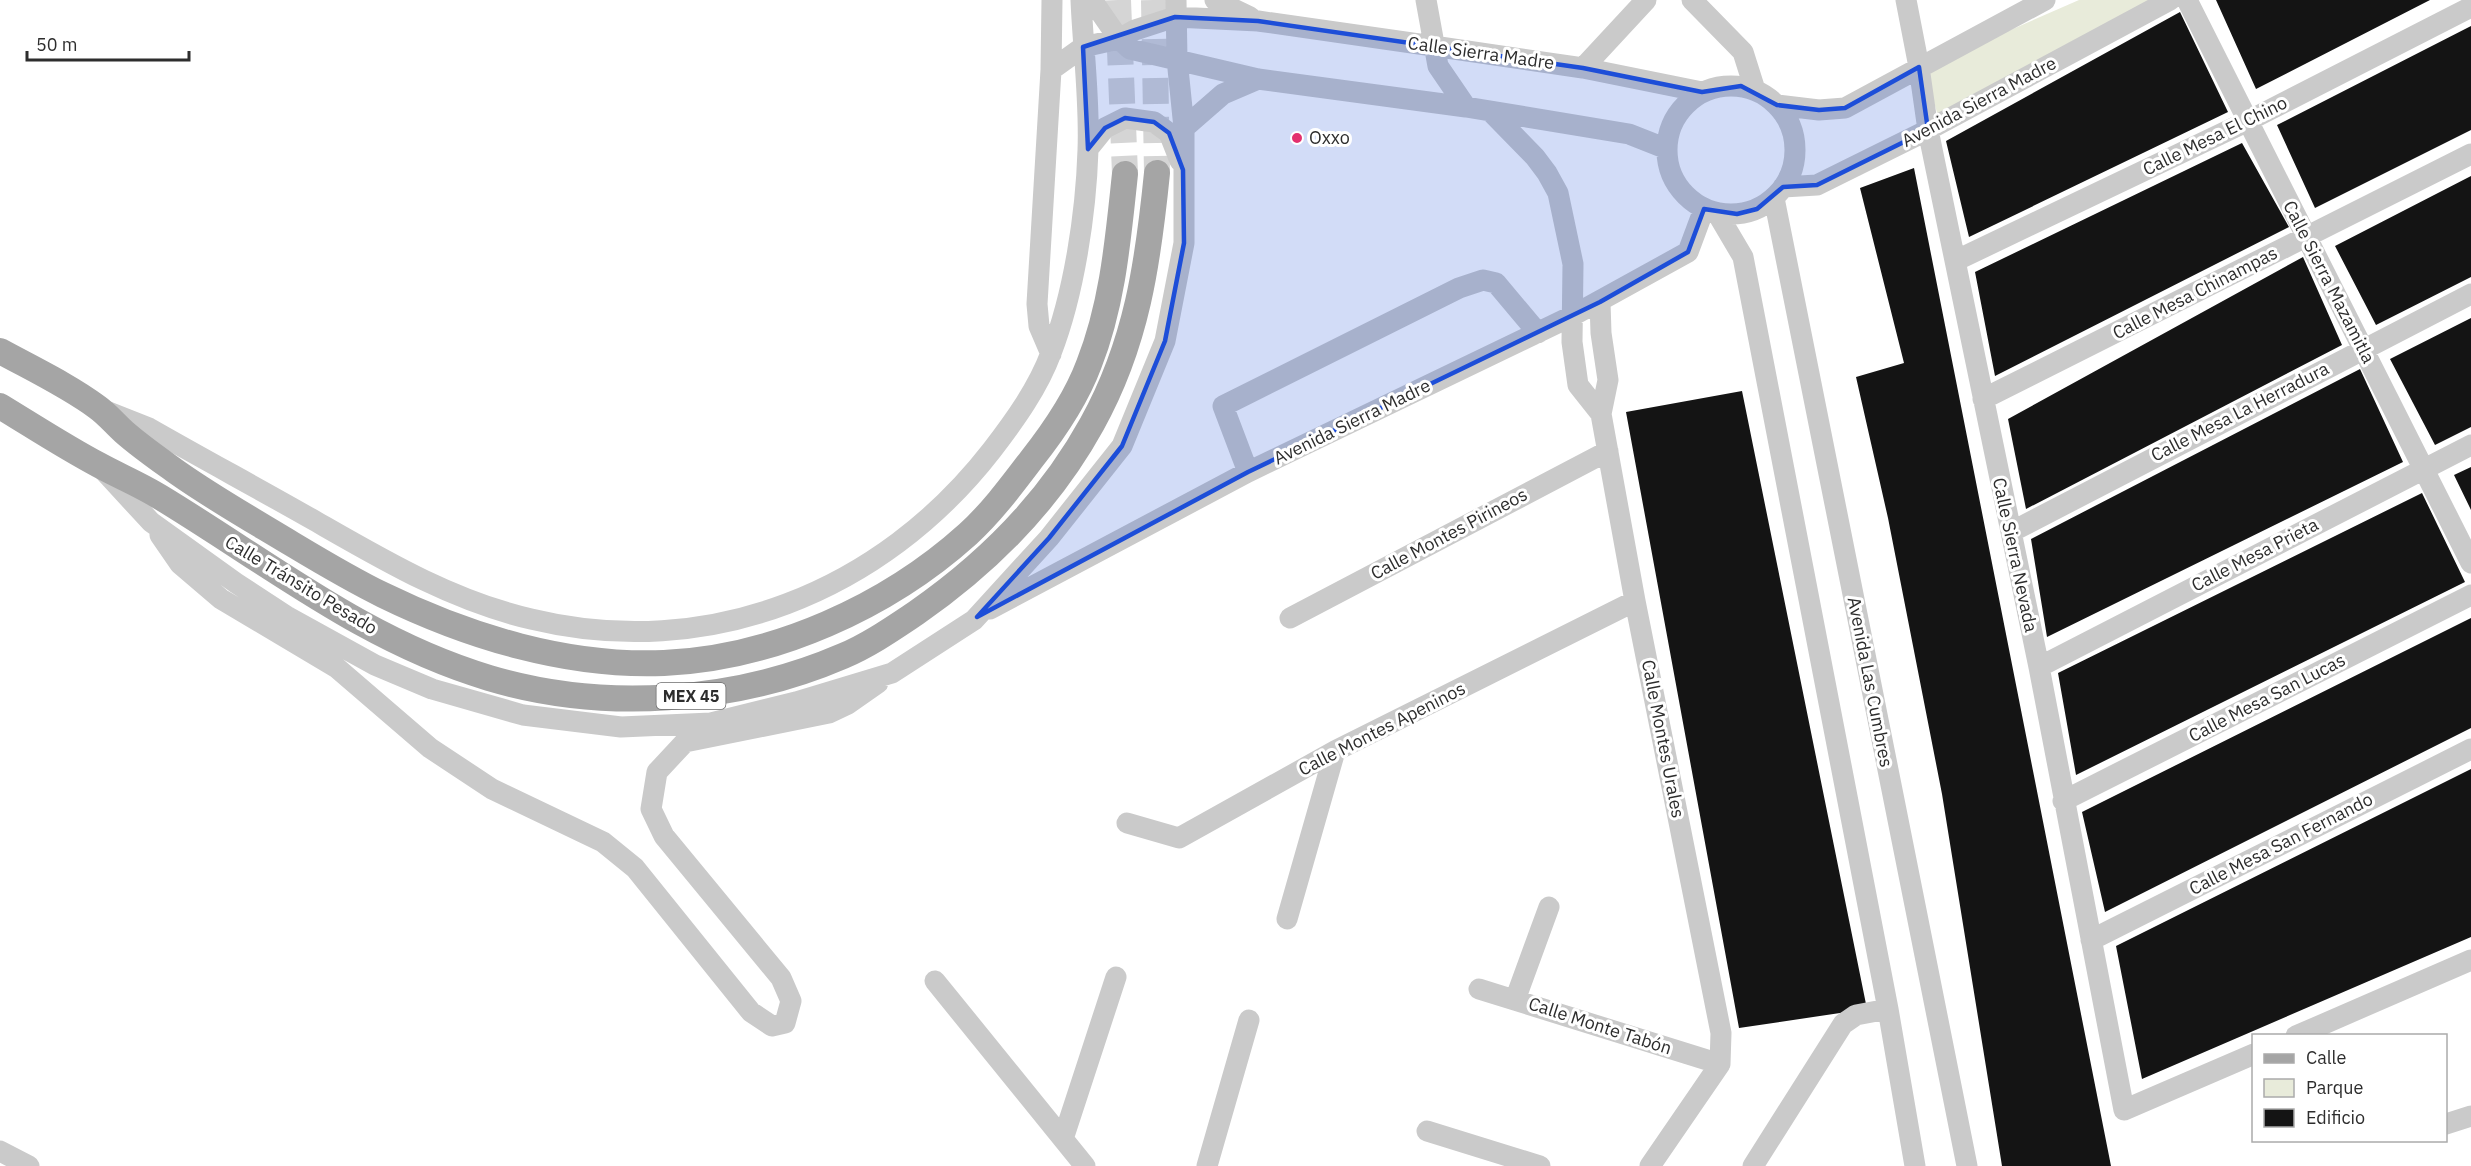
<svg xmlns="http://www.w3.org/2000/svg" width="2471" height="1166" viewBox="0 0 2471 1166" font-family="'IBM Plex Sans',sans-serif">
<rect width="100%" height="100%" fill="#fff"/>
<path fill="#e8ebda" d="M 2079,0 L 2158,0 L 1938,116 L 1924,68 Z"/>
<path fill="#141414" d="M 2216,0 L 2430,0 L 2256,89 Z
M 2180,12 L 2228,112 L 1969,237 L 1946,141 Z
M 2471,26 L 2471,130 L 2315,208 L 2277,125 Z
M 2242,143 L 2289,227 L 1995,376 L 1975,272 Z
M 1914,168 L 2111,1166 L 2002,1166 L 1942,794 L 1888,518 L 1856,377 L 1904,363 L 1860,188 Z
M 2471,176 L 2471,277 L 2376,325 L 2335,246 Z
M 2303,257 L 2342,345 L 2026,509 L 2008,419 Z
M 2471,318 L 2471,427 L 2435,445 L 2390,359 Z
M 2360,369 L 2403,462 L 2047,637 L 2031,539 Z
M 1742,391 L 1867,1009 L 1739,1028 L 1626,412 Z
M 2471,467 L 2471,510 L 2454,475 Z
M 2422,493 L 2465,582 L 2076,775 L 2058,673 Z
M 2471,618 L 2471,728 L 2105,912 L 2082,812 Z
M 2471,769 L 2471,937 L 2142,1079 L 2116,946 Z"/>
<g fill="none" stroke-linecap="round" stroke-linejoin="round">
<path stroke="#d5d5d5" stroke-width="26" stroke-dasharray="26 13" stroke-linecap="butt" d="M 1118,0 L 1125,174
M 1154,0 L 1157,173"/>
<path stroke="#cacaca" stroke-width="21" d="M 1092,0 L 1119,39 L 1130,49 L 1258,79 L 1466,107 L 1629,134 L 1667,149
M 1215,0 L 1250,17
M 1426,0 L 1438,66 L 1466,107
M 1692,0 L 1743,52 L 1755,90
M 1906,0 L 1919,67 L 1928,130 L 2039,667 L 2124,1110 L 2254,1054
M 2187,0 L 2471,563
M 1583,68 L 1646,0
M 1051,70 L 1083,47 L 1119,39 L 1135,30 L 1175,17 L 1258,21 L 1433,46 L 1583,68 L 1702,92
M1667 150a64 64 0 1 1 128 0a64 64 0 1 1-128 0Z
M 1777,105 L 1819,110 L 1845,108 L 2045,0
M 1491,112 L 1535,157 L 1547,173 L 1558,193 L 1573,264 L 1572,342 L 1578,385 L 1601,414
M 1184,128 L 1223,94 L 1258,79
M 1088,149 L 1105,128 L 1125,118 L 1154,122 L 1169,133 L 1180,161
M 1783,187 L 1817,185 L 1928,130 L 2170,0
M 1774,198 L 1967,1166
M 1717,213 L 1743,257 L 1888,1009 L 1915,1166
M 1957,260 L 2248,121 L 2471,7
M 1600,302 L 1601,333 L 1608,380 L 1601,414 L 1635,601 L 1721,1033 L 1720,1064
M 1051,354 L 1039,326 L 1037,304 L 1051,70 L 1052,0
M 1983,399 L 2471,154
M 106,411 L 149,428 C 205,460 261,490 317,522 C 385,561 453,601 531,619 C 708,662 882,592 992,450 C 1015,420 1038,388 1051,353 C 1074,294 1086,213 1088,150 C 1090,100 1083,49 1081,0
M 104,471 L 151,522 L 236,583 L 288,617 L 375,665 L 432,689 L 523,715 L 621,727 L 711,723 L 796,702 L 892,673 L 974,620 L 1049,538 L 1122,446 L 1165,341 L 1184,243 L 1184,128 L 1177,59 L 1176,0
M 1248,472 L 1223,406 L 1459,288 L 1483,280 L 1496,283 L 1538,333
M 2011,532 L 2471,294
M 160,535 L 180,564 L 221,599 L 337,668 L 430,748 L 492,789 L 603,842 L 635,868 L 751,1012 L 772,1026 L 785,1023 L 791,1001 L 781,978 L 664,836 L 651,809 L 657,772 L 685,742 L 829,713 L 848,704 L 878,683
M 990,609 L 1248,472 L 1572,316 L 1688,252 L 1704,209
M 1290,618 L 1608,451
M 2039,667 L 2471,445
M 2063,801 L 2471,595
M 1127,823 L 1179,838 L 1335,751 L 1635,601
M 1287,919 L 1335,751
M 2091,940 L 2471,749
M 935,981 L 1085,1166
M 1479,989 L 1720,1064
M 1515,1000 L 1549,907
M 2296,1036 L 2471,960
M 2446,1124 L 2471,1116
M 1427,1131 L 1540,1166
M 1063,1139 L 1116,977
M 0,1151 L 29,1166
M 1207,1166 L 1249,1020
M 1650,1166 L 1720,1064
M 1753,1166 L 1843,1024 L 1856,1015 L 1888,1009"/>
<path stroke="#a5a5a5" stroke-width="26" d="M 0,351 C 33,369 67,385 97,407 C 107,414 115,424 124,432 C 141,447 160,460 178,473 C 215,499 254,521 292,544 C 322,562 352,580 383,595 C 469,637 568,667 664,663 C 774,658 887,607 968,534 C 992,512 1012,485 1031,460 C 1054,431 1076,399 1089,364 C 1113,303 1118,239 1125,174
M 0,406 C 33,426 65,447 99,465 C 119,476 141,485 160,497 C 269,563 365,641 489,678 C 603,712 734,703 843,656 C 869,645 892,629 916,613 C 988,563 1049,502 1092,424 C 1137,343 1148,263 1157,173"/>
</g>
<path fill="#1d4ed8" fill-opacity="0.2" stroke="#1d4ed8" stroke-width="4.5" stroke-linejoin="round" d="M 1175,17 L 1258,21 L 1583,68 L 1702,92 L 1741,86 L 1777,105 L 1819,110 L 1845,108 L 1919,67 L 1928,130 L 1817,185 L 1783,187 L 1757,209 L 1737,214 L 1704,209 L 1688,252 L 1600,302 L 1248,472 L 977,617 L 1049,538 L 1122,446 L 1165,341 L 1184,243 L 1183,170 L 1169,133 L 1154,122 L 1125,118 L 1105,128 L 1088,149 L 1083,47 Z"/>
<circle fill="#e3306f" stroke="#fff" stroke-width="2" cx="1297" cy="138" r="6"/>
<g text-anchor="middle" stroke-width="6" stroke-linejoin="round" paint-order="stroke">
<rect fill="#fff" stroke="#6c6c6c" stroke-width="1.5" x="656.5" y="683" width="69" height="26" rx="4.5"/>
<g font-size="16" font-weight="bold" fill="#2d2d2d">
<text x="691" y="702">MEX 45</text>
</g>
<g font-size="18" fill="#2d2d2d" stroke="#fff">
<text transform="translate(1481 53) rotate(8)" y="6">Calle Sierra Madre</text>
<text transform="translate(1979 102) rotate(-28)" y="6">Avenida Sierra Madre</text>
<text transform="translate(2215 136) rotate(-26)" y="6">Calle Mesa El Chino</text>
<text transform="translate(2329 282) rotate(63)" y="6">Calle Sierra Mazamitla</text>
<text transform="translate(2195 293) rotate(-27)" y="6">Calle Mesa Chinampas</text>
<text transform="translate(2240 412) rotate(-27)" y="6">Calle Mesa La Herradura</text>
<text transform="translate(1352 422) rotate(-26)" y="6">Avenida Sierra Madre</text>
<text transform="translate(1449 534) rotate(-28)" y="6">Calle Montes Pirineos</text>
<text transform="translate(2015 555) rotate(78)" y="6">Calle Sierra Nevada</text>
<text transform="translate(2255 555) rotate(-27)" y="6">Calle Mesa Prieta</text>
<text transform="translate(301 585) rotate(31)" y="6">Calle Tránsito Pesado</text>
<text transform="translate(1870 682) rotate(79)" y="6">Avenida Las Cumbres</text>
<text transform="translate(2267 698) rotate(-27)" y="6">Calle Mesa San Lucas</text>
<text transform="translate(1382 729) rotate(-27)" y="6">Calle Montes Apeninos</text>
<text transform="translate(1663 739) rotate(79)" y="6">Calle Montes Urales</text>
<text transform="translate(2281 844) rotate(-27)" y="6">Calle Mesa San Fernando</text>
<text transform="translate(1600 1026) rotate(18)" y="6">Calle Monte Tabón</text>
</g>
<g font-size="18" fill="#2d2d2d" stroke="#fff" text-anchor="start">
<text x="1309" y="144">Oxxo</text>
</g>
</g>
<rect x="2252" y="1034" width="195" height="108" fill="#ffffff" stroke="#ababab" stroke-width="1.5"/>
<rect x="2264" y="1054" width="30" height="9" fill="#a5a5a5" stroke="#ababab" stroke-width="1.5"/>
<text x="2306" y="1064" font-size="18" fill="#2d2d2d">Calle</text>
<rect x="2264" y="1079" width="30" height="18" fill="#e8ebda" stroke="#ababab" stroke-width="1.5"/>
<text x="2306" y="1094" font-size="18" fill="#2d2d2d">Parque</text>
<rect x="2264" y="1109" width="30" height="18" fill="#141414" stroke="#ababab" stroke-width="1.5"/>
<text x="2306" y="1124" font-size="18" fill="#2d2d2d">Edificio</text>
<path d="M27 51v9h162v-9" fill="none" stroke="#2d2d2d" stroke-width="3"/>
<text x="36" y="51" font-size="18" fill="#2d2d2d" stroke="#ffffff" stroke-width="4.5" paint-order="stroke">50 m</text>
</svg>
